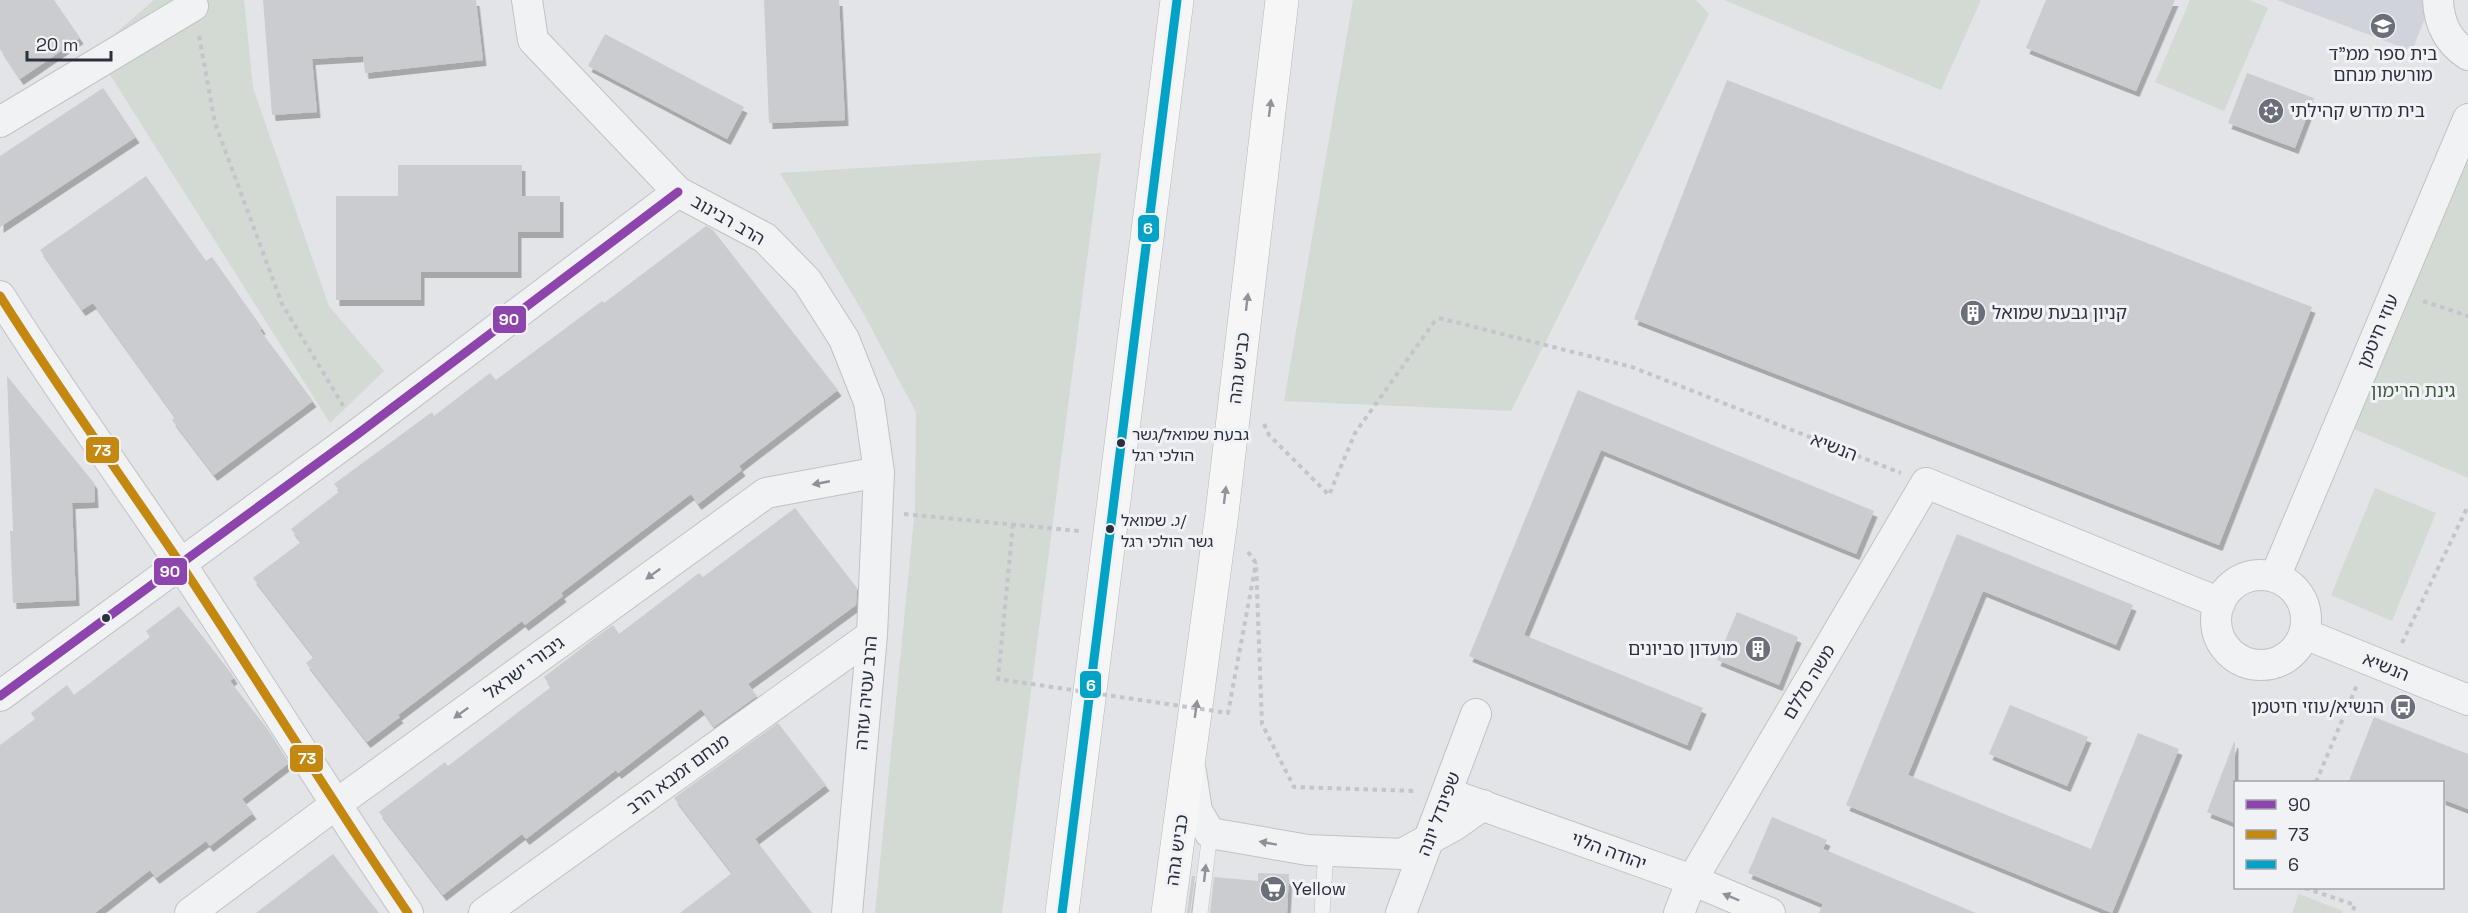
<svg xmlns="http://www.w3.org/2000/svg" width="2468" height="913" viewBox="0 0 2468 913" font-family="'Space Grotesk','Noto Sans Hebrew',sans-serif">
<defs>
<filter id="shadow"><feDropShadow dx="3.5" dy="6" stdDeviation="0" flood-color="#0004"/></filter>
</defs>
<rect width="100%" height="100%" fill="#e2e4e7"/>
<path fill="#d1d3da" d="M 2277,0 L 2432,0 L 2412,51 Z"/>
<path fill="#d2dad3" d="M 154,0 L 244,0 L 253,88 L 329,306 L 384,371 L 330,423 L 95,51 Z
M 1353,0 L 1696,0 L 1709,14 L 1511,411 L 1284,401 Z
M 1724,0 L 1981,0 L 1941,90 Z
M 2190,0 L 2250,0 L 2268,8 L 2224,111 L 2155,82 Z
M 2468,119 L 2468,478 L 2340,423 Z
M 1101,153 L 1002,913 L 875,913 L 915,509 L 916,412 L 861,309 L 780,173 Z
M 2375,488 L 2436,513 L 2392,621 L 2331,595 Z
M 2299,894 L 2343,911 L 2342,913 L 2292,913 Z"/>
<path fill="#cacccf" filter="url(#shadow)" d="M 0,0 L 54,0 L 80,38 L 20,79 L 0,49 Z
M 263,0 L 476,0 L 483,60 L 365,73 L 363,56 L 312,59 L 317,112 L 272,115 Z
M 764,0 L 839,0 L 845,120 L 769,123 Z
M 2046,0 L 2175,0 L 2136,91 L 2026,48 Z
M 605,34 L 744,107 L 727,139 L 588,66 Z
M 2247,73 L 2314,98 L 2295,148 L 2228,123 Z
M 1727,80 L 2312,307 L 2219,545 L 1634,319 Z
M 103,88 L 136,137 L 0,227 L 0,156 Z
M 398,165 L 522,165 L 522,196 L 560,196 L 560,232 L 518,232 L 518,272 L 421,272 L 421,300 L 336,300 L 336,196 L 398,196 Z
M 146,176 L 206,261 L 212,257 L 262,328 L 260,330 L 313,401 L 214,475 L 172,420 L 175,417 L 93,303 L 82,310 L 40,250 Z
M 706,226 L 713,230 L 838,390 L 739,466 L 742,470 L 698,504 L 691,494 L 561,593 L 563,596 L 525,625 L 522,621 L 398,715 L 400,717 L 367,742 L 306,663 L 314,657 L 253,578 L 301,542 L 291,529 L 340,491 L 334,484 L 432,412 L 434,416 L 490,373 L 496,380 L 602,301 L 604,303 Z
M 7,376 L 94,483 L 95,502 L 72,503 L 76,600 L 13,603 L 10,531 L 13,531 Z
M 1578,390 L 1874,511 L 1856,554 L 1601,450 L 1524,635 L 1703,708 L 1687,745 L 1469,656 Z
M 795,508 L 857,588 L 856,605 L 748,684 L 757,696 L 714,727 L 701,709 L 618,773 L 616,770 L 526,839 L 522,834 L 443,895 L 379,812 L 445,762 L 448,766 L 551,687 L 544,677 L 595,638 L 613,625 L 619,634 L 699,573 L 703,577 Z
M 1957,534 L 2133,605 L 2116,645 L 1983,591 L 1908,775 L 2091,849 L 2138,733 L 2179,749 L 2112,913 L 1846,805 Z
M 179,606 L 231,673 L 234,678 L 230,681 L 266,727 L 289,763 L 242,799 L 253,813 L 210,846 L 206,841 L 156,878 L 150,870 L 95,913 L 0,913 L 0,745 L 35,719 L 31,713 L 67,685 L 74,695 L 150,637 L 146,631 Z
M 1737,612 L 1798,637 L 1779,685 L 1717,660 Z
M 2010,705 L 2088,737 L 2067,786 L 1989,754 Z
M 2374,717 L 2468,754 L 2468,809 L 2442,799 L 2442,783 L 2348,783 Z
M 778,723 L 826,785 L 755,839 L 812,913 L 680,913 L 732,873 L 674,798 Z
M 2234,742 L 2235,742 L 2235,823 L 2207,812 Z
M 1772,817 L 1827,840 L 1823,849 L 1976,913 L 1819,913 L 1823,904 L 1748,873 Z
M 333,854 L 379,913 L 256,913 Z
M 1258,873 L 1289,874 L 1287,913 L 1210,913 L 1214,877 L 1258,881 Z
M 1192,876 L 1195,876 L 1190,913 L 1187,913 Z"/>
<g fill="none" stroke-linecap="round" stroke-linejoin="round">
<g stroke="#c0c2c5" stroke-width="16">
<path id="service" d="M 1200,913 L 1210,833
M 1322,913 L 1326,851"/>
</g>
<g stroke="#c0c2c5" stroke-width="32">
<path id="minor" d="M 527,0 L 533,40 L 678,192 L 765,238 L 807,281 L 844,339 L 869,402 L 879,472 L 872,635 L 847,913
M 2438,0 C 2439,24 2448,42 2468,55
M 0,122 L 193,6
M 0,296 C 57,387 120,474 180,563 C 257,679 330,798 408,913
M2216 620a45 45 0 1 1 90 0a45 45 0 1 1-90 0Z
M 2275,577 L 2468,119
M 2305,634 L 2468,700
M 0,696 L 359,433 L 678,192
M 1191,772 L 1197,811 L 1210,833 L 1308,850 L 1402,854 L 1455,825 L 1483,805
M 1447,793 L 1692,880 L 1770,913
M 190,913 L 335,805 L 766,493 L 879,472
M 484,913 L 872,635
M 1401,913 L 1476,714
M 1679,913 L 1692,880 L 1926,483 L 2220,603"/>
</g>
<g stroke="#b5b7bb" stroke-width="34">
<path id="trunk" d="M 1062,913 L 1177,0
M 1168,913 L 1222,513 L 1282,0"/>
</g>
<path stroke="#c4c5ca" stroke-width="4" stroke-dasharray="4.5 4.5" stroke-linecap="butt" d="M 199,36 L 215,123 L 282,304 L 345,409
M 2423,301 L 2468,316
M 1439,318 L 1632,367 L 1901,473
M 1264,424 L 1269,435 L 1329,495 L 1355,433 L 1437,318
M 904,514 L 1079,531
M 1248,552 L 1256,563 L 1262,724 L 1294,787 L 1416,791
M 2402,643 L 2468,506
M 2316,782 L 2357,685
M 2305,888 L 2355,905 L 2352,913"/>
<use href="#service" stroke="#f1f2f4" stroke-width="15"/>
<use href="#minor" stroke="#f1f2f4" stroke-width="30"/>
<use href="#trunk" stroke="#f6f6f6" stroke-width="33"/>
<path stroke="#c4c5ca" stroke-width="4" stroke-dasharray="4.5 4.5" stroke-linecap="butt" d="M 1013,524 L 998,679 L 1228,713 L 1256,563"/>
<g stroke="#f0f2f6" stroke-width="14">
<path id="bus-1" d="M 0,696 L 359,433 L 678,192"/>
</g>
<g stroke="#f0f2f6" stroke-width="14">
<path id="bus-2" d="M 0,296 C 57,387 120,474 180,563 C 257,679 330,798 408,913"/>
</g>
<g stroke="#f0f2f6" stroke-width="14">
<path id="bus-3" d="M 1062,913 L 1177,0"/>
</g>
<use href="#bus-1" stroke="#8e44ad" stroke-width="9"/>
<use href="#bus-2" stroke="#c48810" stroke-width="9"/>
<use href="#bus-3" stroke="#02a3c7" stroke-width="9"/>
</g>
<defs><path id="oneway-solid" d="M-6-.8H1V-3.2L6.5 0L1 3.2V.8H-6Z" transform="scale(1.5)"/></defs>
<g fill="#90939a">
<use href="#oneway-solid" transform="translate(1270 108) rotate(-83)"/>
<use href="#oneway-solid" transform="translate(1247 302) rotate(-83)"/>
<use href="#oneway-solid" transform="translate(1225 495) rotate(-83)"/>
<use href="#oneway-solid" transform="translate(1196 709) rotate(-82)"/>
</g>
<g fill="#8e919a">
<use href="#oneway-solid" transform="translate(821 483) rotate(169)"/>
<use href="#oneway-solid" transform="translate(653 574) rotate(144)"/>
<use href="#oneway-solid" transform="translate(461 713) rotate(144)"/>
<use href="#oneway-solid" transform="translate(1268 843) rotate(-170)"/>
<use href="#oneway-solid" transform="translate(1205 873) rotate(-84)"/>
<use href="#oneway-solid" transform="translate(1731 897) rotate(-157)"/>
</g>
<defs>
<g id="school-disc" transform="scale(1.35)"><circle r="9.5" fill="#6a6f7a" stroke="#f0f2f6"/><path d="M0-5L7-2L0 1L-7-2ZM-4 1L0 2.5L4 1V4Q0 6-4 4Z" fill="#fff"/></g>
<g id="synagogue-disc" transform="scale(1.35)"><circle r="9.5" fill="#6a6f7a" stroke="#f0f2f6"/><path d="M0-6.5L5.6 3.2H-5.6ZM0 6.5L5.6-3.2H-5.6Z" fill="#fff"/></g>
<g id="building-disc" transform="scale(1.35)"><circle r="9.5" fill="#6a6f7a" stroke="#f0f2f6"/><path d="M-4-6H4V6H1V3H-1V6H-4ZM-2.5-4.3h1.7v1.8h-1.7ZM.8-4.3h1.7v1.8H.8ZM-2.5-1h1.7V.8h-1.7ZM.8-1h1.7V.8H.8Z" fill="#fff"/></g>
<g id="bus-disc" transform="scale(1.35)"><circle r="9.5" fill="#6a6f7a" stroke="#f0f2f6"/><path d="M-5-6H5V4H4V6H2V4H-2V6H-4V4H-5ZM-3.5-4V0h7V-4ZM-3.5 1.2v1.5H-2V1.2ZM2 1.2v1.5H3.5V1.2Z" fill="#fff"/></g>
<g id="supermarket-disc" transform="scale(1.35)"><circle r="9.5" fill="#6a6f7a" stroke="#f0f2f6"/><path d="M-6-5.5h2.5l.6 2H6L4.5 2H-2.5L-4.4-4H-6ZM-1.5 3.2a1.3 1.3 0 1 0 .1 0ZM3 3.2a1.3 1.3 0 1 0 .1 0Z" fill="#fff"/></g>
</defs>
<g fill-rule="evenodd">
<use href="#school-disc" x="2383" y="26"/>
<use href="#synagogue-disc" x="2271" y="111"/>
<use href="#building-disc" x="1973" y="313"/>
<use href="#building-disc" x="1758" y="649"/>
<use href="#bus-disc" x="2403" y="707"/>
<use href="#supermarket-disc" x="1273" y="889"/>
</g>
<g fill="#2a303f" stroke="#f0f2f6" stroke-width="2">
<circle cx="1121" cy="443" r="5"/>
<circle cx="1110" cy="529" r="5"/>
<circle cx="106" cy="618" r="5"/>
</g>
<g text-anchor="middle" stroke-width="6" stroke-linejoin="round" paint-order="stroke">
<g font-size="16" fill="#2a303f" stroke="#f0f2f6" text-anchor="start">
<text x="1132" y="440">גבעת שמואל/גשר<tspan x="1132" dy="21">הולכי רגל</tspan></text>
<text x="1121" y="526">ג. שמואל/<tspan x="1121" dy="21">גשר הולכי רגל</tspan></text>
</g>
<g font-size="18" fill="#2a303f" stroke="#f0f2f6" text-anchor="start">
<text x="2383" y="60" text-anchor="middle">בית ספר ממ"ד<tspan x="2383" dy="21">מורשת מנחם</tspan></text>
<text x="2290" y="117">בית מדרש קהילתי</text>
<text x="1992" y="319">קניון גבעת שמואל</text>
<text x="1738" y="655" text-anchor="end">מועדון סביונים</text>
<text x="2384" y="713" text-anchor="end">הנשיא/עוזי חיטמן</text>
<text x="1292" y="895">Yellow</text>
</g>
<g font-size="18" fill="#2a303f" stroke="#f0f2f6">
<text transform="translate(728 220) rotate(30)" y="6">הרב רבינוב</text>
<text transform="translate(2378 331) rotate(-67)" y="6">עוזי חיטמן</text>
<text transform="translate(1239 368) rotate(-83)" y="6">כביש גהה</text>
<text transform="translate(1834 447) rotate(21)" y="6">הנשיא</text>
<text transform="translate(2386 667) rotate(22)" y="6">הנשיא</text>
<text transform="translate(524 668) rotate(-36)" y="6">גיבורי ישראל</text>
<text transform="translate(1809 682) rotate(-59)" y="6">משה סללם</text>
<text transform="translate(866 693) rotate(-85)" y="6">הרב עטיה עזרה</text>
<text transform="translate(678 774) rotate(-36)" y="6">מנחם זמבא הרב</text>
<text transform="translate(1439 814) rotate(-69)" y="6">שפינדל יונה</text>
<text transform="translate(1177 850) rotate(-82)" y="6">כביש גהה</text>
<text transform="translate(1609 851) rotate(20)" y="6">יהודה הלוי</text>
</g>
<g font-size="18" fill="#3c5939" stroke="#f0f2f6">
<text x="2413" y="397">גינת הרימון</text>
</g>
</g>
<g stroke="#f0f2f6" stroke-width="2">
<rect x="1137" y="214" width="23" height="29" rx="6" fill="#02a3c7"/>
<rect x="492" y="305" width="35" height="29" rx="6" fill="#8e44ad"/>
<rect x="85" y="436" width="35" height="28" rx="6" fill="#c48810"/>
<rect x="153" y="557" width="35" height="29" rx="6" fill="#8e44ad"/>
<rect x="1079" y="670" width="23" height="29" rx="6" fill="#02a3c7"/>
<rect x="289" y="744" width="35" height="29" rx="6" fill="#c48810"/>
</g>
<g font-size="16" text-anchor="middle" font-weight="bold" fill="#fff">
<text x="1148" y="234">6</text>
<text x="509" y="325">90</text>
<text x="102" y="456">73</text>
<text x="170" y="577">90</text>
<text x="1091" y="691">6</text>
<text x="307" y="764">73</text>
</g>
<rect x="2234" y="781" width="210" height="108" fill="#f0f2f6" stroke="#a1a4ad" stroke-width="1.5"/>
<rect x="2246" y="800" width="30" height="9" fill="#8e44ad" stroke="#a1a4ad" stroke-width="1.5"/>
<text x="2288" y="811" font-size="18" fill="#2a303f">90</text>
<rect x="2246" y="830" width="30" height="9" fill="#c48810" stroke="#a1a4ad" stroke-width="1.5"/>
<text x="2288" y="841" font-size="18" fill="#2a303f">73</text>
<rect x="2246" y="860" width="30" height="9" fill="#02a3c7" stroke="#a1a4ad" stroke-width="1.5"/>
<text x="2288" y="871" font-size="18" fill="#2a303f">6</text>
<path d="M27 51v9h84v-9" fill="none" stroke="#2a303f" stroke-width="3"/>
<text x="36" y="51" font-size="18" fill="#2a303f" stroke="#f0f2f6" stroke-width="4.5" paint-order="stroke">20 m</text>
</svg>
